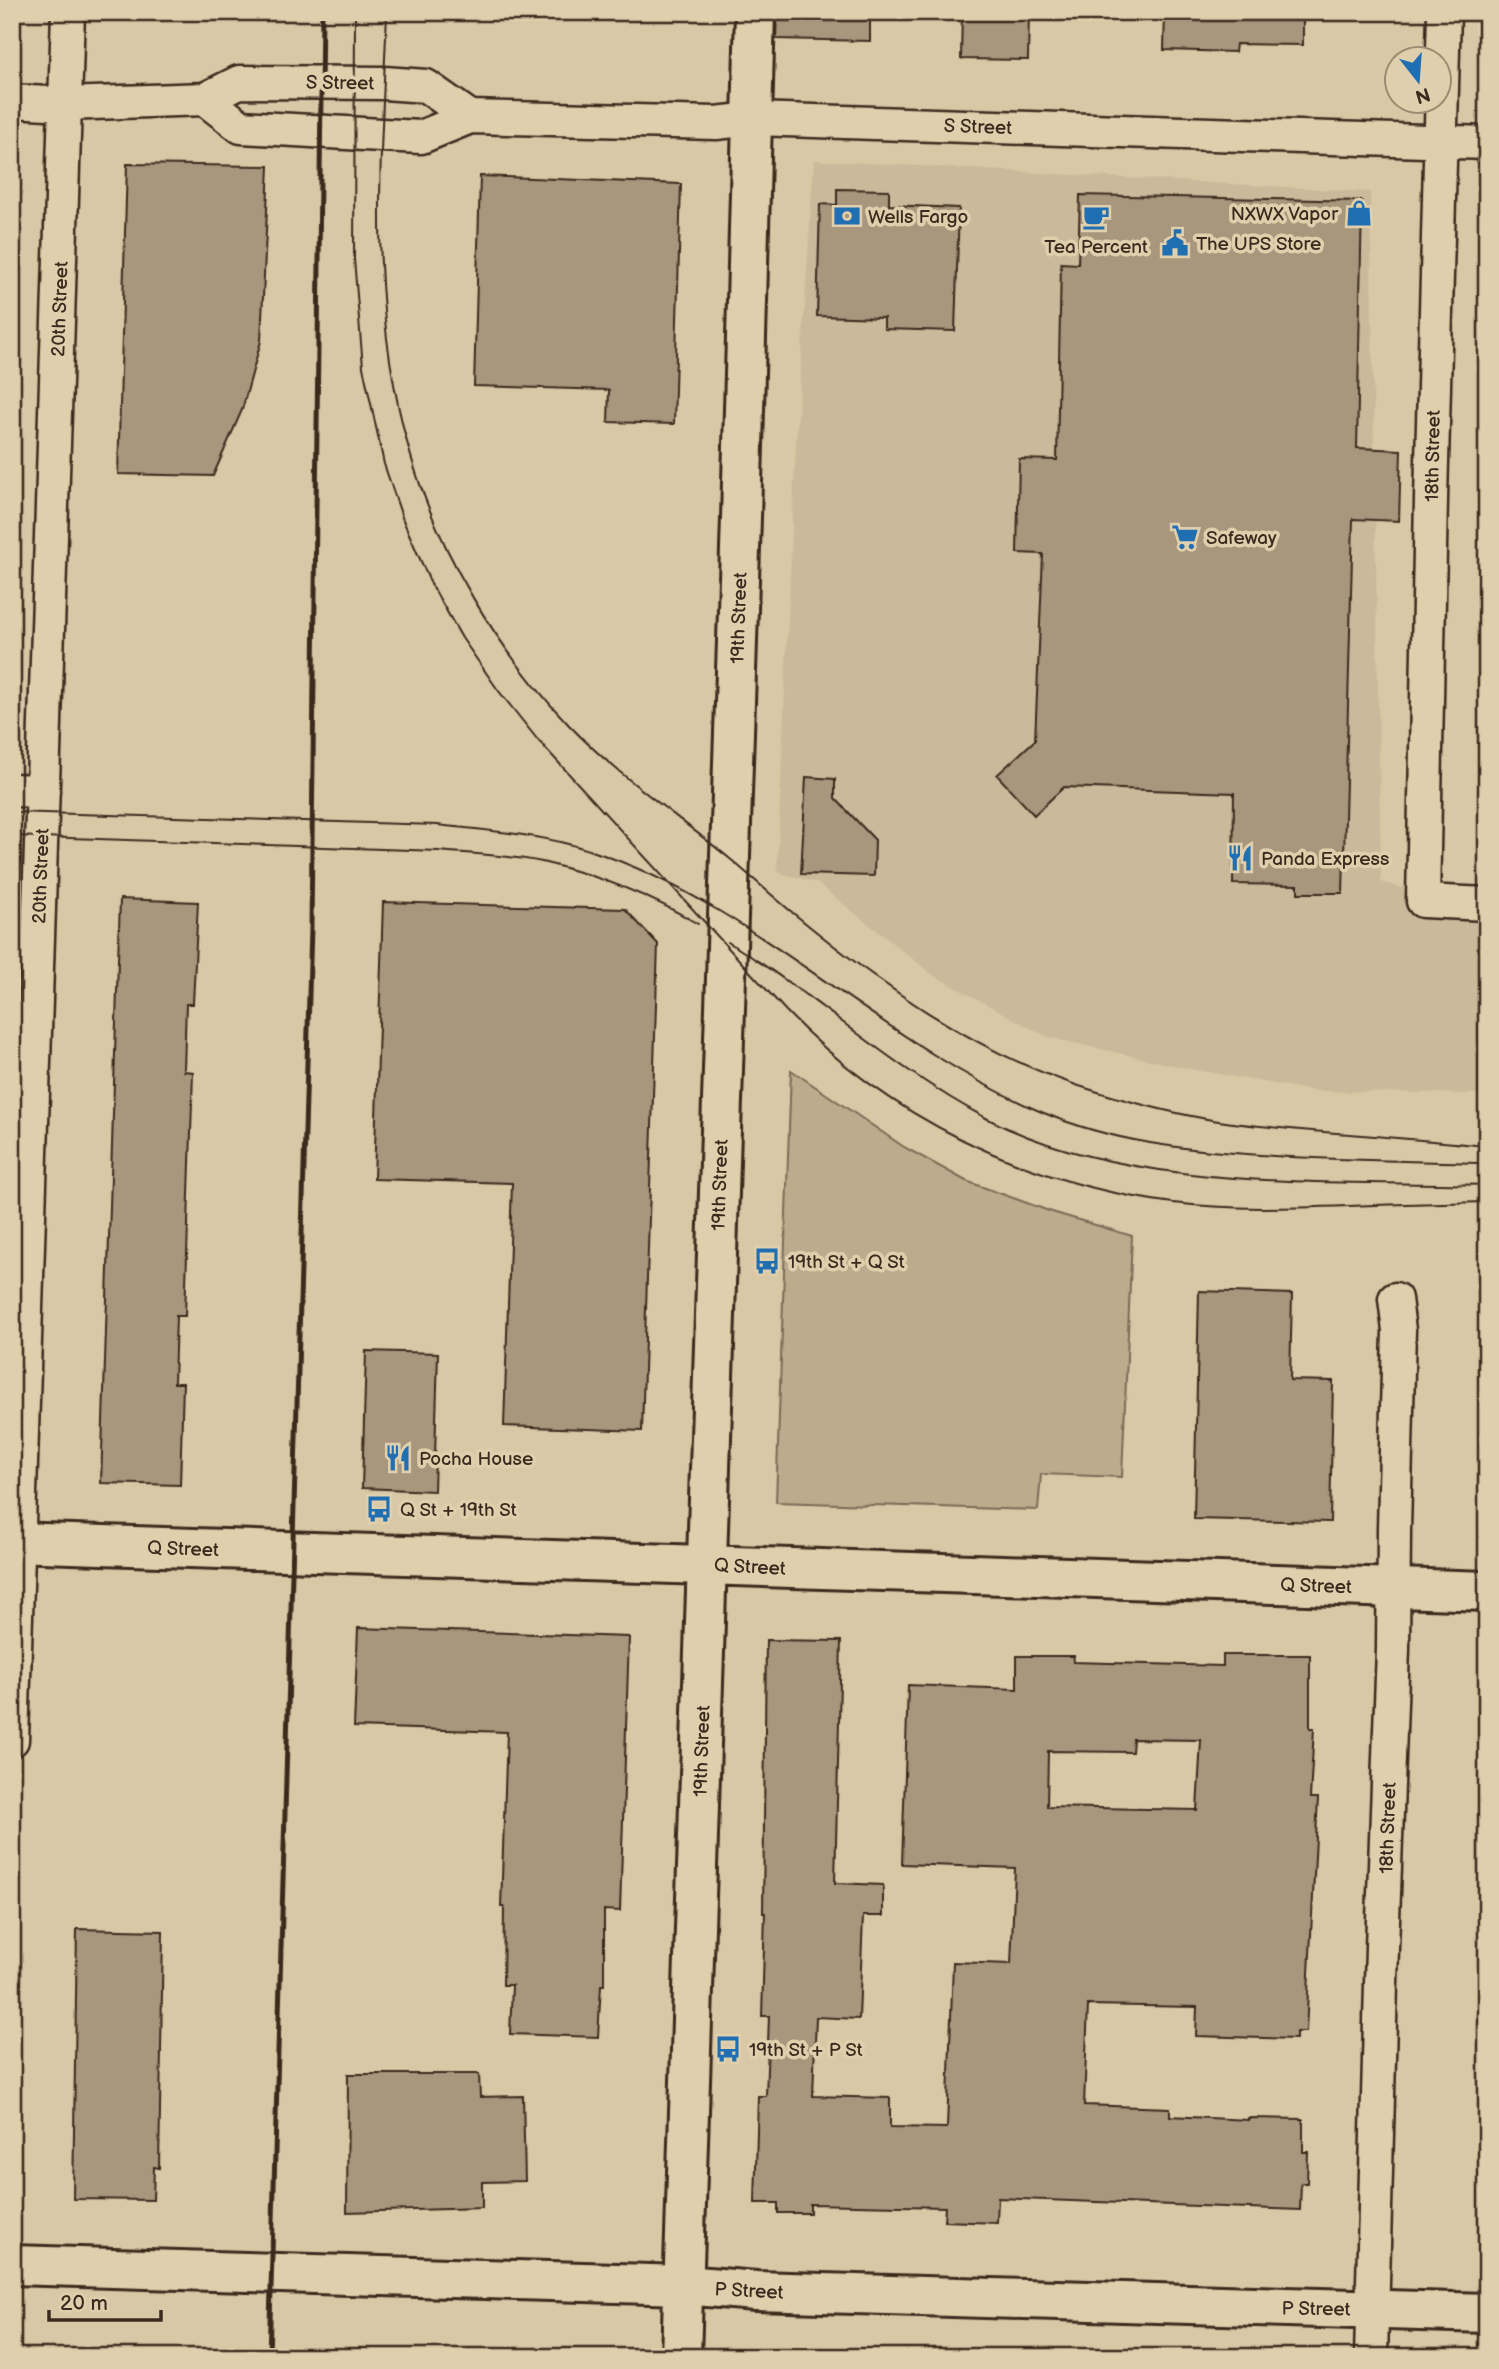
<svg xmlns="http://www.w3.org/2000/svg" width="1499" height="2369" viewBox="0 0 1499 2369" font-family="'Balsamiq Sans',sans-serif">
<rect width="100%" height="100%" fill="#d9c8a6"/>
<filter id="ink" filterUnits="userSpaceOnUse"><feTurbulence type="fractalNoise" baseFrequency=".0143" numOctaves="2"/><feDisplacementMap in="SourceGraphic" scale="14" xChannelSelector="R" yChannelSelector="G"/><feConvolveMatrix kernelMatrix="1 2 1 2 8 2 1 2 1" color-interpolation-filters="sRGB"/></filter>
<g filter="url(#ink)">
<path fill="#cab99a" d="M 814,160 L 1370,192 L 1381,882 L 1481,910 L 1480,1094 L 1315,1091 L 1190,1069 L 1047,1037 L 933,975 L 817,883 L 777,872 L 795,462 Z
M 1487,913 L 1487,1139 L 1481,1138 Z"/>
<path fill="#bcab8d" stroke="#7c6a56" stroke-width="2" d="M 791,1070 L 904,1147 L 966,1181 L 1049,1211 L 1132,1236 L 1122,1477 L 1041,1474 L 1038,1510 L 776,1502 Z"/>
<path fill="#a8977d" stroke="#3b2a1e" stroke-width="2" fill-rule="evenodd" d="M 777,12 L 870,12 L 870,41 L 776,39 Z
M 962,12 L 1029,12 L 1028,60 L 961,59 Z
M 1165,12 L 1303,12 L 1303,45 L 1236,44 L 1235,52 L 1164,50 Z
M 127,164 L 269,166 L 261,341 L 242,410 L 213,476 L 118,474 Z
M 480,176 L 681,184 L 674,424 L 608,422 L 609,390 L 474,386 Z
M 837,189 L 889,190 L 889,205 L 959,208 L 955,331 L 884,329 L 884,318 L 817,316 L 820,204 L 837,205 Z
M 1080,195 L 1362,201 L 1357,448 L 1401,450 L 1399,521 L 1353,519 L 1343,893 L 1298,893 L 1298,885 L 1233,884 L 1234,793 L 1064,787 L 1034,815 L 997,775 L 1035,740 L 1043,554 L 1017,553 L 1019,459 L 1057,460 L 1061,263 L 1078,264 Z
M 806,777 L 835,779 L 835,798 L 875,840 L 874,876 L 801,874 Z
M 120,899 L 198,902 L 193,1004 L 186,1004 L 184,1071 L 193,1072 L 185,1316 L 176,1316 L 174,1383 L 183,1383 L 180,1485 L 101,1483 Z
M 383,902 L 625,909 L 658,944 L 642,1431 L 504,1426 L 512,1183 L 374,1179 Z
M 1199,1291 L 1292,1294 L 1290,1380 L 1333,1381 L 1330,1522 L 1194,1519 Z
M 366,1351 L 438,1353 L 434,1491 L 362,1488 Z
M 358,1628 L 629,1637 L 620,1911 L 604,1910 L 604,1985 L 601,1985 L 598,2037 L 510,2034 L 512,1985 L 503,1985 L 504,1907 L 501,1907 L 507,1732 L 354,1727 Z
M 766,1640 L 841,1641 L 835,1883 L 883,1885 L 883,1916 L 863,1916 L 859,2019 L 816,2017 L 813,2096 L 890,2098 L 890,2127 L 947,2128 L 953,1962 L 1011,1964 L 1015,1868 L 902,1864 L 908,1685 L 1017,1689 L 1017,1656 L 1074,1656 L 1073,1662 L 1223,1666 L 1223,1655 L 1310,1655 L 1310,1728 L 1314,1728 L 1310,1798 L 1318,1798 L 1306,2032 L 1296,2032 L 1296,2039 L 1196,2036 L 1197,2007 L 1088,2005 L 1084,2105 L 1170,2108 L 1170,2116 L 1248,2120 L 1248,2118 L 1303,2119 L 1303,2152 L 1308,2152 L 1307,2183 L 1301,2183 L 1300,2210 L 998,2198 L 997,2223 L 944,2221 L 945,2207 L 810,2204 L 810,2213 L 778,2213 L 778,2203 L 755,2203 L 758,2096 L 766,2096 L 769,2016 L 762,2016 L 765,1913 L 763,1913 ZM 1133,1739 L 1201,1740 L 1197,1810 L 1047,1807 L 1048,1751 L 1132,1752 Z
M 77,1929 L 163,1931 L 159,2168 L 154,2167 L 153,2200 L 73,2199 Z
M 348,2074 L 479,2074 L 480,2097 L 523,2096 L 525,2181 L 482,2182 L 482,2208 L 347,2212 Z"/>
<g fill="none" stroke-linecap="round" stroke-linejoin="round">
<g stroke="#3b2a1e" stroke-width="37">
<path id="street" d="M 1444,12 L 1431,499 L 1423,901 L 1487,904
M 205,99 L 241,127 L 381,135 L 421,137 L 470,117 L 716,123 L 752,119 L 1487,143
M 12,101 L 65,104 L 205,99 L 239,82 L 384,83 L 426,86 L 470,117
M 12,790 L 43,791
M 12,1740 L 68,12
M 1371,2357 L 1382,1947 L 1393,1649 L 1394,1529 L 1399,1330 L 1395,1299"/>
</g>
<g stroke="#3b2a1e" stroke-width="44">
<path id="secondary" d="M 12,1542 L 1487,1591
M 12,2265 L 684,2285 L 756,2291 L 1487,2313
M 681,2357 L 741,518 L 755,12"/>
</g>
<use href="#street" stroke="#e0cfac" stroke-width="32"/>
<use href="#secondary" stroke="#e0cfac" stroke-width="38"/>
<path stroke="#3b2a1e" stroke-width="2" d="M 355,12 L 354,259 L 363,367 L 384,464 L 403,520 L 430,582 L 462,638 L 498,690 L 537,739 L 786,1011 C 889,1118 1026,1184 1173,1203 C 1231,1210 1291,1208 1349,1206 C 1395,1204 1441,1203 1487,1202
M 387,12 C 381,166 367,303 410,453 C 439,554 497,649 569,725 C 617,775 675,814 729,858 C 752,877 774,898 798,917 C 881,985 972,1050 1076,1085 C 1119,1099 1162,1111 1207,1119 C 1245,1126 1285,1128 1324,1132 C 1378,1136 1433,1141 1487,1146
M 12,812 L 438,825 C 488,831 541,834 589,850 C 758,905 881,1045 1044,1113 C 1113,1142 1186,1150 1260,1155 C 1335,1160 1411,1161 1487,1163
M 12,836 L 439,851 C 473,854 508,855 542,862 C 597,875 650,895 698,924
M 728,942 C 817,996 893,1069 986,1118 C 1130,1193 1328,1180 1487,1185"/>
<path stroke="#3b2a1e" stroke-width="5" d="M 269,2357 L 311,927 L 322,12"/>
</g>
</g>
<defs>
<g id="shop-bare" transform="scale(2.1)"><path d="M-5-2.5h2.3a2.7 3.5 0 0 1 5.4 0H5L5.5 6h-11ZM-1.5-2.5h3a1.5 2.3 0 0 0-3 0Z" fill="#1f6fb2" stroke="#e0cfac" stroke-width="2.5" paint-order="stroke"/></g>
<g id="bank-bare" transform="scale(2.1)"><path d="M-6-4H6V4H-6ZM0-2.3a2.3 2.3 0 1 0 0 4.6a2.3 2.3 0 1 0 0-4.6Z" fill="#1f6fb2" stroke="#e0cfac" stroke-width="2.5" paint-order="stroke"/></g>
<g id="cafe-bare" transform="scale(2.1)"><path d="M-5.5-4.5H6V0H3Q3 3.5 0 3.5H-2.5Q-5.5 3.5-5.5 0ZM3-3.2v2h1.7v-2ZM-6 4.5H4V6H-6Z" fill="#1f6fb2" stroke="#e0cfac" stroke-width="2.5" paint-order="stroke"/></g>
<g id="civic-bare" transform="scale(2.1)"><path d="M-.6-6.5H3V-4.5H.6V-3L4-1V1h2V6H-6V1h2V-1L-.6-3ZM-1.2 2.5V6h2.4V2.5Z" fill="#1f6fb2" stroke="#e0cfac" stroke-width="2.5" paint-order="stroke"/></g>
<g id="supermarket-bare" transform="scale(2.1)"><path d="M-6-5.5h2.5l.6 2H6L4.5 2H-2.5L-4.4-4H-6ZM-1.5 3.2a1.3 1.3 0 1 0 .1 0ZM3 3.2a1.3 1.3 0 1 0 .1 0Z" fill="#1f6fb2" stroke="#e0cfac" stroke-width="2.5" paint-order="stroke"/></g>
<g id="restaurant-bare" transform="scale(2.1)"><path d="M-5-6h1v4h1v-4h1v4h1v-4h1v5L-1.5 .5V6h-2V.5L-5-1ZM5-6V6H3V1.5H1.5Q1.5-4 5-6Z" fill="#1f6fb2" stroke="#e0cfac" stroke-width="2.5" paint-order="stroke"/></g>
<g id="bus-bare" transform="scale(2.1)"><path d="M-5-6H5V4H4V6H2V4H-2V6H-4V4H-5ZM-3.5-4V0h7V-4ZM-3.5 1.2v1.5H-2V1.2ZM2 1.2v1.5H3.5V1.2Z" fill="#1f6fb2" stroke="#e0cfac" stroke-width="2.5" paint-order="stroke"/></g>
</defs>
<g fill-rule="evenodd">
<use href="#shop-bare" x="1359" y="213"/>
<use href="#bank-bare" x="847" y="216"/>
<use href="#cafe-bare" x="1096" y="217"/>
<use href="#civic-bare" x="1175" y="243"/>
<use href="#supermarket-bare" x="1185" y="537"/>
<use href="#restaurant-bare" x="1240" y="858"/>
<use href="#bus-bare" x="767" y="1261"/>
<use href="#restaurant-bare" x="398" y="1458"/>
<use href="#bus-bare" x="379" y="1509"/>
<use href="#bus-bare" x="728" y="2049"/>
</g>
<g text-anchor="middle" stroke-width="7" stroke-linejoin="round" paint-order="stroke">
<g font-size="19" fill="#3b2a1e" stroke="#e0cfac">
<text transform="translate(340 82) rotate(1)" y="7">S Street</text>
<text transform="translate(978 126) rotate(2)" y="7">S Street</text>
<text transform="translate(59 309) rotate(-88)" y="7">20th Street</text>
<text transform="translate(1432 456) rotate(-89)" y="7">18th Street</text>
<text transform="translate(738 618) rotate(-88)" y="7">19th Street</text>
<text transform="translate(40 876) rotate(-88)" y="7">20th Street</text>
<text transform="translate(719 1185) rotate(-88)" y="7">19th Street</text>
<text transform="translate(183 1548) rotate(2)" y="7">Q Street</text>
<text transform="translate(750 1566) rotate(3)" y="7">Q Street</text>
<text transform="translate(1316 1585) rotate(2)" y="7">Q Street</text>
<text transform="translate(701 1751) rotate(-88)" y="7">19th Street</text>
<text transform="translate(1387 1828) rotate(-88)" y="7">18th Street</text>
<text transform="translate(749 2290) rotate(3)" y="7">P Street</text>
<text transform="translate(1316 2308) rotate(1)" y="7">P Street</text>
</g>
<g font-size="19" fill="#3b2a1e" stroke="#e0cfac" text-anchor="start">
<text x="1338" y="220" text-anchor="end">NXWX Vapor</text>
<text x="868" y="223">Wells Fargo</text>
<text x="1196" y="250">The UPS Store</text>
<text x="1096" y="253" text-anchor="middle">Tea Percent</text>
<text x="1206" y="544">Safeway</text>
<text x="1261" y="865">Panda Express</text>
<text x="788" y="1268">19th St + Q St</text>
<text x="419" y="1465">Pocha House</text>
<text x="400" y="1516">Q St + 19th St</text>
<text x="749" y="2056">19th St + P St</text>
</g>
</g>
<rect width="1499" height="2369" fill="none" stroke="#e0cfac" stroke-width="42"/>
<rect x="21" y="21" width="1457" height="2327" fill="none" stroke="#3b2a1e" stroke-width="2.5" filter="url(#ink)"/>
<g transform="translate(1418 80) rotate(163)"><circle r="33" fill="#e0cfac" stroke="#9e8d73" stroke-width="2"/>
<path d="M0-5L12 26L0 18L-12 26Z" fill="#1f6fb2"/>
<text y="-10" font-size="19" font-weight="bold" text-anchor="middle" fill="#3b2a1e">N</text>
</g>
<path d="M49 2310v10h112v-10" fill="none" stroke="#3b2a1e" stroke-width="3.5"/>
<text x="60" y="2310" font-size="21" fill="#3b2a1e" stroke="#e0cfac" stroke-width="5" paint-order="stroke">20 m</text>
</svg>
